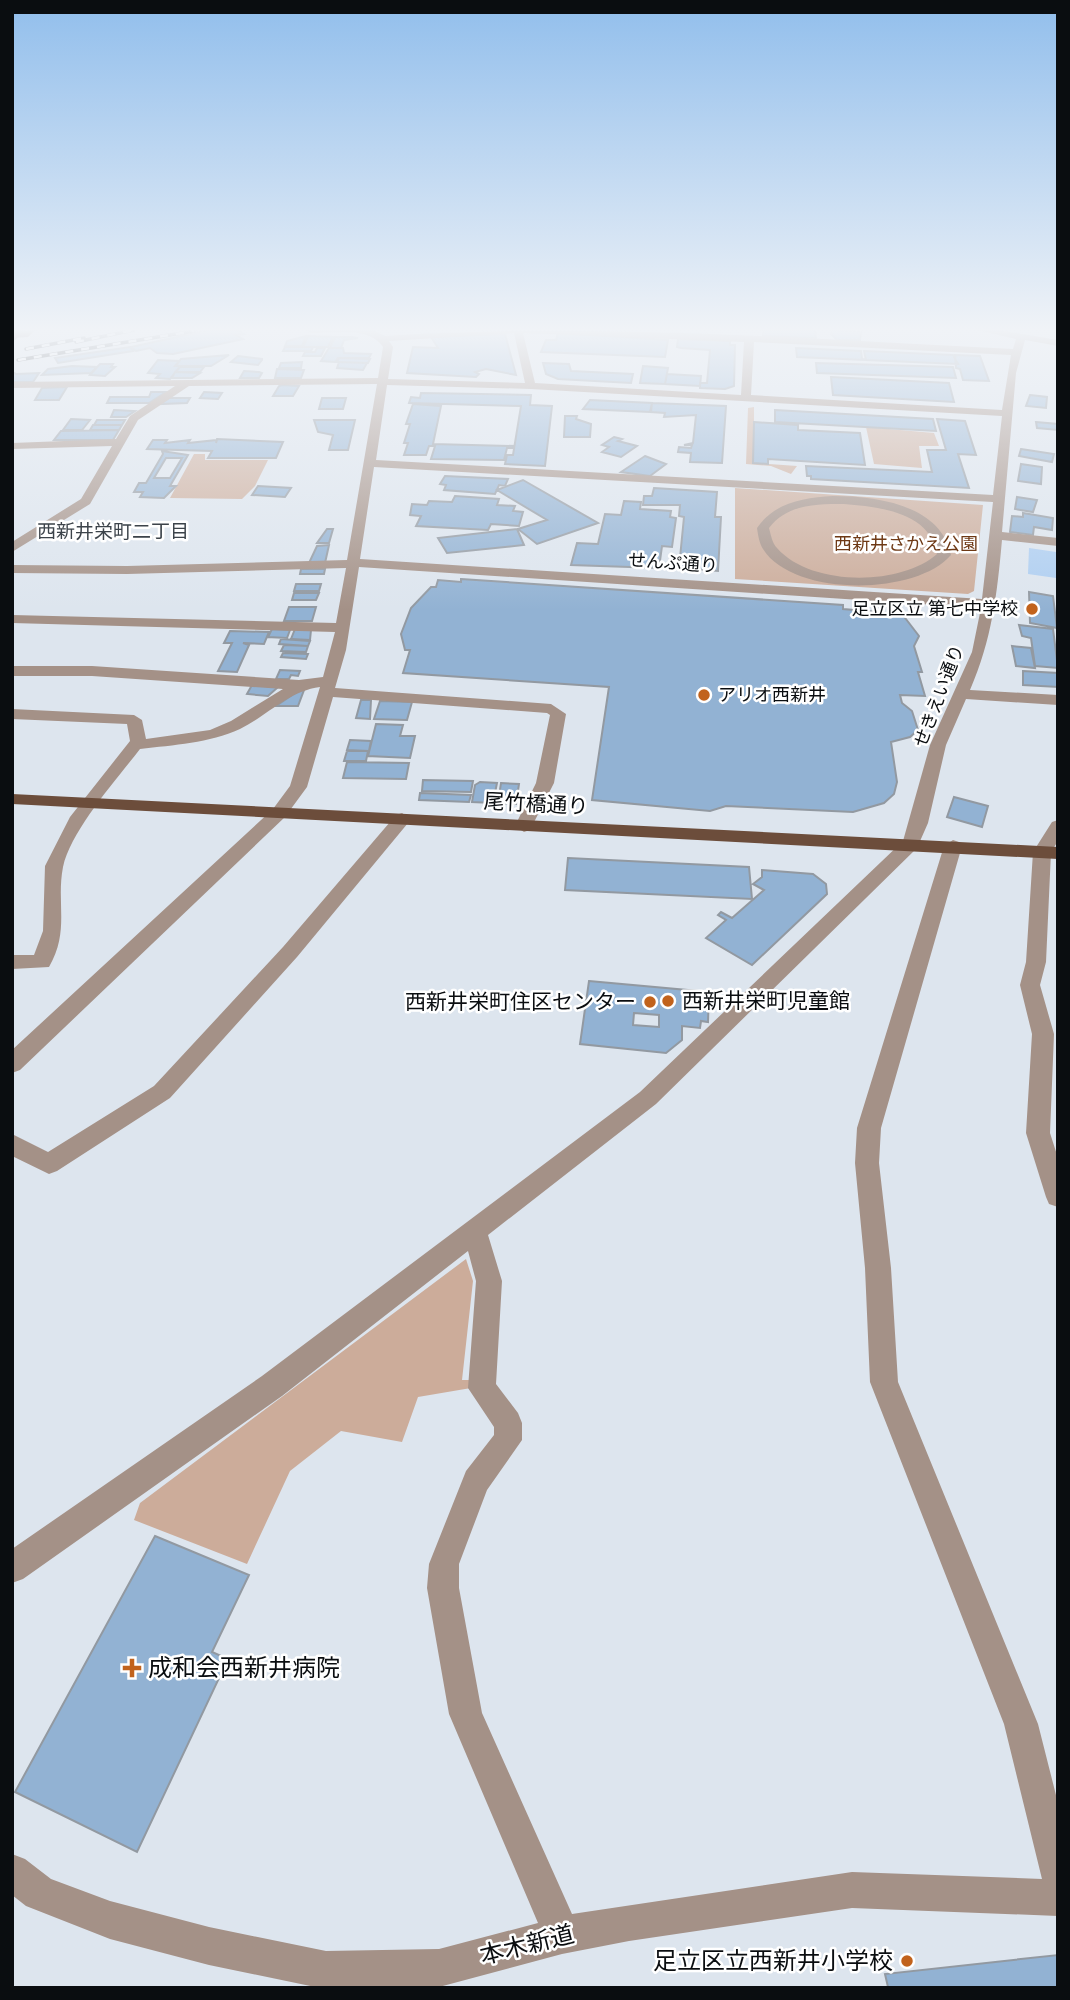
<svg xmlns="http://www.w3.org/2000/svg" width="1070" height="2000" viewBox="0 0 1070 2000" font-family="Raleway,'Noto Sans JP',sans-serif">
<rect width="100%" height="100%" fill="#dde5ee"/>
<path fill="#ccac9a" d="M 754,407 L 754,463 L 797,466 L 791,474 L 771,466 L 746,464 L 748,408 Z
M 866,427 L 934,433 L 939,446 L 919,446 L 922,468 L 874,464 Z
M 194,454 L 205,454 L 205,460 L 268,460 L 255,486 L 242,499 L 170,498 Z
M 735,488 L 983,505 L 974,591 L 968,594 L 735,579 Z
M 466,1259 L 473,1281 L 462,1380 L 473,1380 L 471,1388 L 418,1397 L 402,1442 L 341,1431 L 290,1471 L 247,1564 L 134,1520 L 140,1503 Z"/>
<path fill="#aecef1" d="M 1029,548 L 1056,552 L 1056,578 L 1028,574 Z"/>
<path fill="#92b2d3" stroke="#9299a1" stroke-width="2" fill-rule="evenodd" d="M 209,330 L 238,330 L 244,334 L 236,335 L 243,339 L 173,354 L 157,353 L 150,348 L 136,351 L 131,347 Z
M 763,330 L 815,330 L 816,338 L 763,336 Z
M 833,330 L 861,332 L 860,340 L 837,340 L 831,334 Z
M 558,333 L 668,340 L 665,357 L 541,352 L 546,340 L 556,340 Z
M 505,334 L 516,375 L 486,369 L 475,372 L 479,374 L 476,377 L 407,373 L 413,347 L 438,348 L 431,337 Z
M 306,336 L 302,346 L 285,346 L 287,341 Z
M 308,336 L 333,337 L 328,347 L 303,347 Z
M 335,337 L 352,337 L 358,338 L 344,340 L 341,348 L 330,348 Z
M 678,339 L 730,341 L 730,345 L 735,345 L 734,386 L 725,389 L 700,388 L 700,383 L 707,383 L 710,350 L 681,348 L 677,347 Z
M 130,347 L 133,351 L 58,363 L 55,358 Z
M 285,347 L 313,347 L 311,351 L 283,351 Z
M 317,348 L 325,348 L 321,356 L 303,356 L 305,352 L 315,352 Z
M 329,348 L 343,348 L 344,353 L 371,354 L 369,358 L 338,358 L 335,362 L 321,361 Z
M 796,348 L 861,351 L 862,359 L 866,360 L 797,357 Z
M 864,351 L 953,355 L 958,364 L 866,360 Z
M 229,355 L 211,366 L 176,366 L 181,359 Z
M 955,355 L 980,356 L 989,381 L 963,380 L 960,369 L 956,368 Z
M 238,356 L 262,359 L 262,360 L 258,365 L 231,362 Z
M 339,358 L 370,359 L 368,363 L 337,362 Z
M 158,360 L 179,361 L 175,366 L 180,366 L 170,379 L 156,378 L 160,374 L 148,373 Z
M 302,362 L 301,368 L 279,368 L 281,363 Z
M 339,362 L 367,363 L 363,370 L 337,368 Z
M 543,363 L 569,364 L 571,371 L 633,374 L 631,383 L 558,379 L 546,374 Z
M 816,363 L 953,367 L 956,378 L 817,373 Z
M 100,364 L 113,364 L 111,367 L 115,367 L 105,376 L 90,375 Z
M 72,366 L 97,367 L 91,373 L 42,375 L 48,369 Z
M 643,366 L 668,368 L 665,384 L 640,383 Z
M 180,367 L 204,367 L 200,372 L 176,372 Z
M 277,369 L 304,370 L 301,378 L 275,378 Z
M 244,371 L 259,372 L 262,373 L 259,378 L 240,378 Z
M 12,372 L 16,374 L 39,373 L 33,382 L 12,382 Z
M 175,372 L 200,373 L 192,378 L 172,378 Z
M 667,374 L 701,376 L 700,386 L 665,384 Z
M 831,377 L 949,383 L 954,402 L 833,395 Z
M 283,385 L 299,386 L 293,396 L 273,396 L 279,386 Z
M 67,387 L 59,400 L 35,400 L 42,388 Z
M 151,392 L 166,392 L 149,403 L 107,403 L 110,397 L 149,397 Z
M 204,392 L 222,393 L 218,399 L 200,398 Z
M 421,393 L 531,395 L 530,405 L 552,406 L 545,466 L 505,464 L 507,455 L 513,455 L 521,406 L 409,403 L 411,397 L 420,398 Z
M 1030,395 L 1047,397 L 1046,408 L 1026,406 Z
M 169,398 L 190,398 L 187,403 L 160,404 Z
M 322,398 L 346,398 L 343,409 L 319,409 Z
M 590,400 L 652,403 L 650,412 L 583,409 Z
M 652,403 L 726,406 L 722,463 L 690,462 L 691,453 L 678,452 L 679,447 L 691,448 L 692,445 L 684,445 L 693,443 L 696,415 L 664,417 L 665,413 L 651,412 Z
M 413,404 L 441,406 L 433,444 L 514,446 L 513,448 L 507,448 L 504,460 L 431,459 L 435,446 L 429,446 L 426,455 L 404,455 L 408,443 L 404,443 L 410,424 L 406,424 Z
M 114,410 L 135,411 L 126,417 L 111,417 Z
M 775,410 L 933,419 L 936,431 L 775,422 Z
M 565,416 L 577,416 L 576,419 L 591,424 L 590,437 L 564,437 Z
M 71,419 L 90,420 L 82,430 L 63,430 Z
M 937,419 L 965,421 L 976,455 L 958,454 L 969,488 L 811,479 L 811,476 L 807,476 L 806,466 L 932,472 L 927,450 L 946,450 Z
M 97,420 L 125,420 L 122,425 L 94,425 Z
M 314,420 L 355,420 L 348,450 L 329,450 L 333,435 L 318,432 Z
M 754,422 L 798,425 L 798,430 L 860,433 L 865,465 L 768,459 L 768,464 L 753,463 Z
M 1036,422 L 1058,424 L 1058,430 L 1037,428 Z
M 93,425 L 122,425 L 119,430 L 90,430 Z
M 119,430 L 113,440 L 54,440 L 61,431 Z
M 614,437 L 622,439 L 618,441 L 637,446 L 621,457 L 602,452 L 609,447 L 602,445 Z
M 217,439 L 283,442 L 276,458 L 208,458 L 212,451 L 147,449 L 153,440 L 167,440 L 165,443 L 190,440 L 188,443 L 217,440 L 216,443 Z
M 1021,449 L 1054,454 L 1052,462 L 1019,456 Z
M 162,451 L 188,455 L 170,486 L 176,486 L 164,498 L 140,497 L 143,492 L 134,492 L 139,483 L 146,483 L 163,454 ZM 166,458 L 182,458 L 170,478 L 154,478 Z
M 645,456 L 666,464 L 650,476 L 621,472 Z
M 1021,464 L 1042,467 L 1041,484 L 1018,481 Z
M 445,476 L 508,479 L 505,486 L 499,485 L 495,494 L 444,490 L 446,485 L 440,484 Z
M 523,480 L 598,523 L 537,544 L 518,529 L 547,520 L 497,490 Z
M 258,486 L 291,488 L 285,497 L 252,495 Z
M 654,488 L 717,492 L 715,517 L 721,517 L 718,571 L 679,568 L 684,517 L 679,516 L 680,505 L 643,505 L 644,496 L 652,496 Z
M 455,496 L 499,499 L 497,505 L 515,506 L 513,511 L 523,512 L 519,526 L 491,524 L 488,530 L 416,526 L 421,516 L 410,515 L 412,504 L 427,505 L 429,501 L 452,502 Z
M 1017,497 L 1037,500 L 1033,512 L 1015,509 Z
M 624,501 L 641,502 L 640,509 L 671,511 L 670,517 L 676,518 L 672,547 L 662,546 L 659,568 L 571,565 L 577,543 L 598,544 L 605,514 L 621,515 Z
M 1023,513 L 1053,518 L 1052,530 L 1034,527 L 1033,535 L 1010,532 L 1012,516 L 1023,517 Z
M 327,529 L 333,529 L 329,543 L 317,543 Z
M 517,529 L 524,545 L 447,553 L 438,538 Z
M 329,545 L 325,563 L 309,563 L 317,546 Z
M 301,569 L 325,569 L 324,574 L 300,574 Z
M 461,579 L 843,605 L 843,609 L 902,614 L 919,636 L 914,646 L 922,672 L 918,672 L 925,696 L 900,695 L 902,703 L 912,711 L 918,730 L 910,737 L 891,742 L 897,782 L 894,794 L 884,803 L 853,812 L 726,806 L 710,811 L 592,800 L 609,687 L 403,673 L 410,650 L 405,650 L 401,634 L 411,608 L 431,587 L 436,587 L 438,580 L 461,582 Z
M 296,584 L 321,584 L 319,591 L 294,591 Z
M 1029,592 L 1053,596 L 1057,628 L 1030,623 Z
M 294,593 L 319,593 L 316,600 L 292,600 Z
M 289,607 L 316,607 L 312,621 L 284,621 Z
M 1019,625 L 1053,629 L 1058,668 L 1035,666 L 1031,638 L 1022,636 Z
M 272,629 L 290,630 L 287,638 L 268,637 Z
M 295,629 L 311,630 L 310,640 L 291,639 Z
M 230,631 L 269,632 L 264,644 L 243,643 L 249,645 L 237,672 L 218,671 L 232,643 L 224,643 Z
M 281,639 L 310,641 L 308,646 L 279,644 Z
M 284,645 L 308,646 L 306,652 L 281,651 Z
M 1012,646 L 1031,648 L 1035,668 L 1016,666 Z
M 283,653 L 308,654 L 306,659 L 281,657 Z
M 280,670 L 300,671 L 298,676 L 291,675 L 289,679 L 276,679 Z
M 1023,671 L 1058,673 L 1058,687 L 1023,685 Z
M 252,685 L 278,687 L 268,696 L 247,694 Z
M 301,689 L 304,690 L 298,706 L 276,706 Z
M 361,700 L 371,700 L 370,719 L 356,718 Z
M 380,701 L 412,702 L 407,720 L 374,719 Z
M 376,724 L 403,725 L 400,736 L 415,736 L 410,758 L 368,756 Z
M 350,740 L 371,741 L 369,751 L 347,750 Z
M 347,751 L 368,751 L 366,761 L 344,761 Z
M 347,762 L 409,763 L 406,779 L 343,778 Z
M 423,780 L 473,781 L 471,792 L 422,791 Z
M 480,782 L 497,783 L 493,803 L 472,802 L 475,785 Z
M 501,783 L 519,784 L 516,804 L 498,803 Z
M 420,793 L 471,795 L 469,802 L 419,800 Z
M 954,797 L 988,806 L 982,827 L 947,817 Z
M 568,858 L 749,867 L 752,899 L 565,890 Z
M 762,870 L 813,874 L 826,884 L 827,894 L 752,965 L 706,938 L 726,920 L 718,915 L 721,912 L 732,918 L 764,890 L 753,884 L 762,877 Z
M 589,981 L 709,992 L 708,1022 L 701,1021 L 700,1028 L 682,1026 L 682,1040 L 666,1053 L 580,1044 ZM 634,1013 L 659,1015 L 659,1027 L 633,1025 Z
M 155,1536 L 249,1575 L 212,1652 L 228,1659 L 137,1852 L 15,1792 Z
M 1058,1955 L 1058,1988 L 885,1988 L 888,1987 L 885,1974 Z"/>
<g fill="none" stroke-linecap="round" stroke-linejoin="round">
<path fill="#a49187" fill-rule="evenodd" d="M 306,330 L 373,330 L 385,336 C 594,322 804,339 1013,349 L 1016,339 L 977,330 L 998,330 L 1058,340 L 1058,346 L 1025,340 L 1016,373 L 1002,532 L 1058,538 L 1058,546 L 1002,540 C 997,595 992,639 970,690 L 1058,695 L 1058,705 L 966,699 L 946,745 L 928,823 L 917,848 L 656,1104 L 488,1235 L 502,1281 L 496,1384 L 518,1413 L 522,1423 L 522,1440 L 487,1490 L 459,1564 L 459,1588 L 482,1713 L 572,1914 L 852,1872 L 1042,1879 L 1004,1724 L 870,1382 L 865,1268 L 855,1163 L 857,1128 L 944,846 L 953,840 L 959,842 L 962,846 L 881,1128 L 879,1163 L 891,1268 L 898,1382 L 1038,1724 L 1058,1803 L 1058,1916 L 852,1908 L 629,1941 L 562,1954 L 439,1987 L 320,1988 L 209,1965 L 110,1939 L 26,1906 L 12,1895 L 12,1854 L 25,1859 L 51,1879 L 110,1901 L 209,1927 L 326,1951 L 439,1949 L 538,1923 L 449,1714 L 427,1588 L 429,1564 L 466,1471 L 494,1435 L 494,1427 L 468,1388 L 476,1281 L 468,1251 L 282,1396 L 23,1579 L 12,1583 L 12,1549 L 262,1376 L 640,1092 L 903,841 L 930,745 L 972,652 L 981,608 L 359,567 L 346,650 L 335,688 L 551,704 L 566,714 L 554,783 L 530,830 L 524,832 L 515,826 L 536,783 L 550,715 L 547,713 L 333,697 L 307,787 L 285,817 L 20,1070 L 12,1073 L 12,1050 L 273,809 L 290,786 L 320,687 C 289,691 268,715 240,729 C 209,743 174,745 140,749 C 117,779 71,830 63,867 C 56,903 70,931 49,967 L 12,969 L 12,955 L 34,955 L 43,931 L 45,866 L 70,817 L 130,741 L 127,724 L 12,719 L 12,709 L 134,715 L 142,720 L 146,739 L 210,730 L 231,721 L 283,689 L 92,676 L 12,676 L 12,666 L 92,666 L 299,680 L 323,677 L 335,632 L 12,623 L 12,615 L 336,623 L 346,568 L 127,574 L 12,573 L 12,565 L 127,566 L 347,560 L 377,384 L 189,386 L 138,420 L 90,504 L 12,552 L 12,542 L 81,499 L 112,446 L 12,449 L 12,443 L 116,439 L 130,416 L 175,386 L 12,388 L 12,382 L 378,378 L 383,347 C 370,326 333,333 311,333 ZM 514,333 L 525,383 L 388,379 L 393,347 L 389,341 ZM 523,333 L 744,342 L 741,395 L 535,383 ZM 754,342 L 1011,355 L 1002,410 L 751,395 ZM 387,385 L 531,389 L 1002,416 L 993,495 L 376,460 ZM 374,467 L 993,502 L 982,599 L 360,559 Z
M 833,496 C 877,496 941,505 951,555 C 916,596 793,597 763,549 C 759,543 758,534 757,528 C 775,502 803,498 833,496 ZM 844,504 C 880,507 930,512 937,554 C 901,586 811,587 777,548 C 772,543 771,535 769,528 C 787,504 817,504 844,504 Z
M 402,813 L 411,819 L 408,823 L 297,957 L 170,1098 L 57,1171 L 49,1174 L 12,1156 L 12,1134 L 48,1152 L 154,1086 L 283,947 L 396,815 Z
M 1058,820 L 1058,841 L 1051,852 L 1046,962 L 1040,985 L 1054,1034 L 1050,1133 L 1058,1158 L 1058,1207 L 1049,1204 L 1046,1197 L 1026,1133 L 1032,1034 L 1020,985 L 1026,962 L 1033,852 L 1052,822 Z"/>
<path fill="#6c4d3b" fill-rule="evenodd" d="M 35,330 L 28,337 L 12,338 L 12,332 Z
M 12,794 L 1058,847 L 1058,859 L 12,804 Z"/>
<g stroke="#272b2f" stroke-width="3.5">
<path id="rail" d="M 76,342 L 134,330
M 26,349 L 84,338
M 18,360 L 194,331"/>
</g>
<use href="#rail" stroke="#fff" stroke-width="2.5" stroke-dasharray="8" stroke-linecap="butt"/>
<path stroke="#6c4d3b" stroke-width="10" d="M 12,336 L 18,330"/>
</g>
<linearGradient id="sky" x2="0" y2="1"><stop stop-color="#91beec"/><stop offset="0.54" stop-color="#f0f3f7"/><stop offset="1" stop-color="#f0f3f7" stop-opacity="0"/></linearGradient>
<rect width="1070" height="610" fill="url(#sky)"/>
<g fill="#c1621c" stroke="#fff" stroke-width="2.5">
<circle cx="1032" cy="609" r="7"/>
<circle cx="704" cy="695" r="7"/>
<circle cx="668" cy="1001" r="7"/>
<circle cx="650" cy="1002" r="7"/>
<path d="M128.5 1657.5h7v7h7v7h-7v7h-7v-7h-7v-7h7z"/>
<circle cx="907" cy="1961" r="7"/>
</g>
<g text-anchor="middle" stroke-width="5" stroke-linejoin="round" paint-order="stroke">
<g font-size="18" fill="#6e3915" stroke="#fff">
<text x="906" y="550">西新井さかえ公園</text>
</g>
<g font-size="18" fill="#0a0d10" stroke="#fff">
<text transform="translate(673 563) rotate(4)" y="6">せんぷ通り</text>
<text transform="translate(939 696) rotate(-69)" y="6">せきえい通り</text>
</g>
<g font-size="18" fill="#0a0d10" stroke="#fff" text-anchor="end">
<text x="1018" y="615">足立区立 第七中学校</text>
<text x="718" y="701" text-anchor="start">アリオ西新井</text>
</g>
<g font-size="19" fill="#3c434a" stroke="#fff">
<text x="113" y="538">西新井栄町二丁目</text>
</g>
<g font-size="21" fill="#0a0d10" stroke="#fff">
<text transform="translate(536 804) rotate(3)" y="7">尾竹橋通り</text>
</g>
<g font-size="21" fill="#0a0d10" stroke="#fff" text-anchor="start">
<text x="682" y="1008">西新井栄町児童館</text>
<text x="636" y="1009" text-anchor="end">西新井栄町住区センター</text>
</g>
<g font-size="24" fill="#0a0d10" stroke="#fff" text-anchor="start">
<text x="148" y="1676">成和会西新井病院</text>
<text x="893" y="1969" text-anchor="end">足立区立西新井小学校</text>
</g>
<g font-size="24" fill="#0a0d10" stroke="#fff">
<text transform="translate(527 1945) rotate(-14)" y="8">本木新道</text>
</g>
</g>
<rect width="1070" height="2000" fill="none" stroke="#0a0d10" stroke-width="28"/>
</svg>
